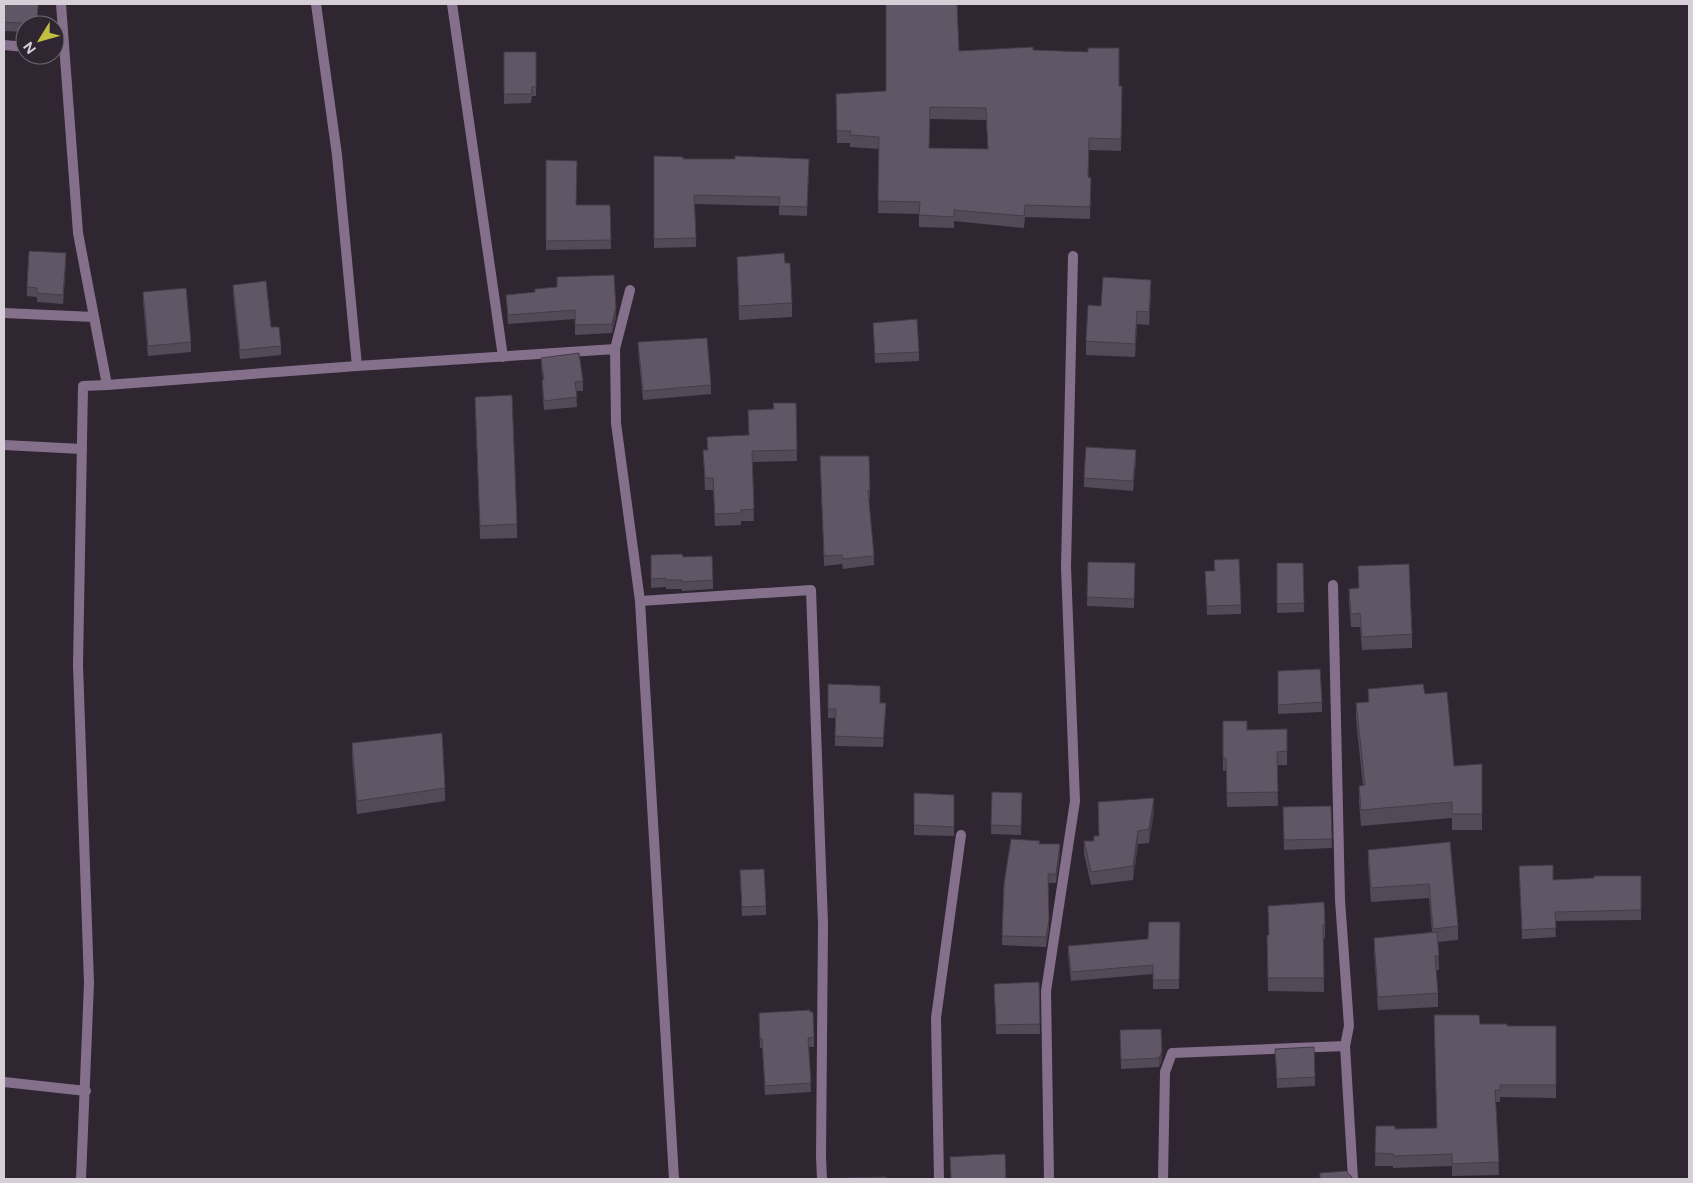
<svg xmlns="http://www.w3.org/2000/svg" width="1693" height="1183" viewBox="0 0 1693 1183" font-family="Figtree,sans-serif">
<rect width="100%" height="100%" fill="#2f2632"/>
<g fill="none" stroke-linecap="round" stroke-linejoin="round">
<path stroke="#85708c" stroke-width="10" d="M 61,4 L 78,233 L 107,385 L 83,386 L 78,665 L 89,983 L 81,1179
M 316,4 L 337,155 L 357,366
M 452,4 L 503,357
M 4,45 L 25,47
M 4,313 L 94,317
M 615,349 L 616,423 L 640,601 L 811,590 L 823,924 L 821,1156 L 822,1179
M 107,385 L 357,366 L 615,349 L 630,290
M 4,445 L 82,449
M 1333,585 L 1340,900 L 1349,1026 L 1345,1046 L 1353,1179
M 640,601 L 674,1179
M 4,1082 L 86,1091
M 939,1179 L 936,1018 L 961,835
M 1049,1179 L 1046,991 L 1075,801 L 1066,567 L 1073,256
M 1163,1179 L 1165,1072 L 1172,1053 L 1345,1046"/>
</g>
<path fill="#534a57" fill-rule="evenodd" d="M 4,4 L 38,4 L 37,25 L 25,25 L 25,32 L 4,31 Z
M 1033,50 L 1119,86 L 1122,98 L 1121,151 L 1089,150 L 1088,178 L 1091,178 L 1090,219 L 1025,217 L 1024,228 L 954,221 L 954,228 L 919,227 L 919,214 L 878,213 L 879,149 L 850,147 L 850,143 L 837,143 L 836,94 L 886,91 L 959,51 ZM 930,119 L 986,120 L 988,149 L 929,148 Z
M 504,52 L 536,52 L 536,96 L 532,96 L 531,103 L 504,104 Z
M 654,156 L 683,159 L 809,159 L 807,216 L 779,215 L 779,206 L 695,204 L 696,247 L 654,248 Z
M 546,160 L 576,205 L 610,205 L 611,249 L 546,250 Z
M 737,257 L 785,263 L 792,303 L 792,317 L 739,320 Z
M 66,262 L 63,304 L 37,302 L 37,297 L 27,296 L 27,287 Z
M 233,285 L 271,327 L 281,346 L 281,355 L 240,359 L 233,294 Z
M 143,292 L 191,342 L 191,352 L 148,356 L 143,302 Z
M 1151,294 L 1149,325 L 1137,324 L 1135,357 L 1086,355 L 1086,341 L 1101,306 Z
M 506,295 L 616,318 L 612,333 L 575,335 L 575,319 L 508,324 Z
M 873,323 L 919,352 L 919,361 L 875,363 Z
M 638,342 L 711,385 L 711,394 L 643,400 L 638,351 Z
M 541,358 L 583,381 L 583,391 L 576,391 L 577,407 L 544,410 L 542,389 L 542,380 L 543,380 L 541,367 Z
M 475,397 L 517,524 L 517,538 L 480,539 Z
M 796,403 L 797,461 L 752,462 L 754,521 L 741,521 L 741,525 L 715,526 L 713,490 L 705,490 L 703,450 L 707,450 L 707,437 L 749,435 L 748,410 L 773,409 Z
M 820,456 L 869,456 L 870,499 L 869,499 L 874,556 L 874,565 L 843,569 L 842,564 L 824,566 Z
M 1136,460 L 1133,491 L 1084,487 L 1084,478 Z
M 651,555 L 683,557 L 713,580 L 713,589 L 682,591 L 682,589 L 666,589 L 666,587 L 651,588 Z
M 1214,560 L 1241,605 L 1241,614 L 1207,615 L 1205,571 L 1214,571 Z
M 1088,562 L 1135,563 L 1134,608 L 1087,606 Z
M 1277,563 L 1303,563 L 1304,612 L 1277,613 Z
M 1358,566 L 1412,634 L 1412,648 L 1362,650 L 1360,627 L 1351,627 L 1349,602 L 1349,589 L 1359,588 Z
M 1278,671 L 1322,702 L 1322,712 L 1278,714 Z
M 828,684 L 880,703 L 886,712 L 883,747 L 835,746 L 835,718 L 828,718 Z
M 1368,689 L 1425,694 L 1454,766 L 1482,764 L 1482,830 L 1452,830 L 1452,818 L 1361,826 L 1359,802 L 1359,786 L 1363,786 L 1356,719 L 1356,703 L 1368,702 Z
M 1223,721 L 1247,730 L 1287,729 L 1287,765 L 1277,765 L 1278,806 L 1227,807 L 1226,771 L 1223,771 Z
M 352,743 L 445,788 L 445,801 L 357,814 L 352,757 Z
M 992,792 L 1022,793 L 1021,835 L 991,834 Z
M 954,795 L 954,836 L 914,835 L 914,825 Z
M 1331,806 L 1332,848 L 1284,850 L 1283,807 Z
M 1154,811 L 1149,843 L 1138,844 L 1133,880 L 1091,885 L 1084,854 L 1084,841 L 1094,841 L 1099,836 Z
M 1450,842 L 1458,926 L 1458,940 L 1438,942 L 1439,970 L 1436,970 L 1438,993 L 1438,1007 L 1378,1010 L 1374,951 L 1374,938 L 1432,932 L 1429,898 L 1371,902 L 1368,863 L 1368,850 Z
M 1040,844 L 1060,853 L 1056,883 L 1048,883 L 1049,929 L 1046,947 L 1002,945 L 1004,884 Z
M 1519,866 L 1553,880 L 1641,876 L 1641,920 L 1555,921 L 1556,937 L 1522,939 Z
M 740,870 L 766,906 L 766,915 L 742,916 Z
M 1268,906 L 1325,925 L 1325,938 L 1323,938 L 1324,992 L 1268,991 L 1267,935 L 1269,935 Z
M 1180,922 L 1179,989 L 1153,989 L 1153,974 L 1071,981 L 1068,955 L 1068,946 L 1148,939 Z
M 1039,982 L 1040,1034 L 996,1034 L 994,984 Z
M 759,1013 L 814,1037 L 814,1047 L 809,1047 L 811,1092 L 765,1095 L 762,1048 L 760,1048 Z
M 1507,1026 L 1556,1026 L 1556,1098 L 1500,1097 L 1500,1102 L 1496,1102 L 1499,1175 L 1452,1176 L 1452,1166 L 1393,1168 L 1393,1166 L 1375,1166 L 1376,1126 L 1395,1129 L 1437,1128 Z
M 1120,1030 L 1162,1060 L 1159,1067 L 1121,1069 Z
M 1275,1049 L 1315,1077 L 1315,1086 L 1277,1088 Z"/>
<path fill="#443c47" d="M 66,253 L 66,262 L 63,304 L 63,295 Z
M 1151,280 L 1151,294 L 1149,325 L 1149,312 Z
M 616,308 L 616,318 L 612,333 L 612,324 Z
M 1137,311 L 1137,324 L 1135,357 L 1135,344 Z
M 1136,450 L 1136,460 L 1133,491 L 1133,481 Z
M 886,703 L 886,712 L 883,747 L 883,738 Z
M 1154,798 L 1154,811 L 1149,843 L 1149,829 Z
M 1138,831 L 1138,844 L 1133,880 L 1133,866 Z
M 1060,844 L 1060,853 L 1056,883 L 1056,874 Z
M 1049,920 L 1049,929 L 1046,947 L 1046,937 Z
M 1162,1051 L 1162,1060 L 1159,1067 L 1159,1058 Z"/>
<path fill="#615665" stroke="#443c47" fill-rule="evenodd" d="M 4,4 L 38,4 L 37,24 L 4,22 Z
M 886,4 L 957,4 L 959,51 L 1033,47 L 1033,50 L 1088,52 L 1088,48 L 1119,48 L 1119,86 L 1122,86 L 1121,139 L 1089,138 L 1088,177 L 1091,178 L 1090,207 L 1025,205 L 1024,216 L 954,210 L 954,217 L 919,215 L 920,202 L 878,201 L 879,137 L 850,135 L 851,131 L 837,131 L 836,94 L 886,91 ZM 930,107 L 986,108 L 988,149 L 929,148 Z
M 504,52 L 536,52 L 536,87 L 532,87 L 531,94 L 504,94 Z
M 654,156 L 683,157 L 683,159 L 735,159 L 735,156 L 809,159 L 807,207 L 779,206 L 780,197 L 694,195 L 696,238 L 654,239 Z
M 546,160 L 577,161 L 576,205 L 610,205 L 611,240 L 546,241 Z
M 29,251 L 66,253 L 63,295 L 37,293 L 37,288 L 27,287 Z
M 784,253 L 785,263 L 790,263 L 792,303 L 739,306 L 737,257 Z
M 614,275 L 616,308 L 612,324 L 575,325 L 575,310 L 508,315 L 506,295 L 535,292 L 535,289 L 557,287 L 557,277 Z
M 1103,277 L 1151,280 L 1149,312 L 1137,311 L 1135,344 L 1086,341 L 1088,305 L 1101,306 Z
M 266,281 L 271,327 L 279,327 L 281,346 L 240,350 L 233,285 Z
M 186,288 L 191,342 L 148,346 L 143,292 Z
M 917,319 L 919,352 L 875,354 L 873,323 Z
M 707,338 L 711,385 L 643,391 L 638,342 Z
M 579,353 L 583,381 L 575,382 L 577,397 L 544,401 L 542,380 L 544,380 L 541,358 Z
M 512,395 L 517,524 L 480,526 L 475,397 Z
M 773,403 L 796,403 L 797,450 L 752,451 L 754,509 L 741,510 L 741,513 L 715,514 L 713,478 L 705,478 L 703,450 L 708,450 L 707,437 L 749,435 L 748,410 L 774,409 Z
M 1086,447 L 1136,450 L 1133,481 L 1084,478 Z
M 820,456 L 869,456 L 870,490 L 868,490 L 874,556 L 843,559 L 842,555 L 824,556 Z
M 682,554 L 683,557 L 712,556 L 713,580 L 682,582 L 682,580 L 666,580 L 666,578 L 651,579 L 651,555 Z
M 1239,559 L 1241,605 L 1207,606 L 1205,571 L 1215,571 L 1214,560 Z
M 1088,562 L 1135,563 L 1134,599 L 1087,597 Z
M 1277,563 L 1303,563 L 1304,603 L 1277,604 Z
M 1409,564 L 1412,634 L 1362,637 L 1360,613 L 1351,614 L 1349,589 L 1359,588 L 1358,566 Z
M 1320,669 L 1322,702 L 1278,705 L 1278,671 Z
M 828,684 L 880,686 L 880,703 L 886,703 L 883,738 L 835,736 L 836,709 L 828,709 Z
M 1423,684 L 1425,694 L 1447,692 L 1454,766 L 1482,764 L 1482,814 L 1452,814 L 1452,802 L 1361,810 L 1359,786 L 1365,785 L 1356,703 L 1369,702 L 1368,689 Z
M 1223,721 L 1247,721 L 1247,730 L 1287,729 L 1287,751 L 1277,752 L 1278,792 L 1227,793 L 1226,758 L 1223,758 Z
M 442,733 L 445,788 L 357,801 L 352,743 Z
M 992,792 L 1022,793 L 1021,826 L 991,825 Z
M 914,793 L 954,795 L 954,827 L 914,825 Z
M 1154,798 L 1149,829 L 1138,831 L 1133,866 L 1091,872 L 1084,841 L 1094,841 L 1094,836 L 1099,836 L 1098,802 Z
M 1331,806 L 1332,839 L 1284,840 L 1283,807 Z
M 1011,839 L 1040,841 L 1039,844 L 1060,844 L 1056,874 L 1048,874 L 1049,920 L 1046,937 L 1002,936 L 1004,884 Z
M 1450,842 L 1458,926 L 1433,929 L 1429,884 L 1371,888 L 1368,850 Z
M 1553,865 L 1553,880 L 1594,878 L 1594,876 L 1641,876 L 1641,910 L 1555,912 L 1556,928 L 1522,930 L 1519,866 Z
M 764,869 L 766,906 L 742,907 L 740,870 Z
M 1324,902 L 1325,925 L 1323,925 L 1324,978 L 1268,978 L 1267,935 L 1269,935 L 1268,906 Z
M 1149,922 L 1180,922 L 1179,980 L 1153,980 L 1153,965 L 1071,972 L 1068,946 L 1148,939 Z
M 1437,932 L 1439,956 L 1435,956 L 1438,993 L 1378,997 L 1374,938 Z
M 1039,982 L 1040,1024 L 996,1025 L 994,984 Z
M 810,1010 L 810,1012 L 813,1012 L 814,1037 L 808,1038 L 811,1083 L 765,1086 L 762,1039 L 760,1039 L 759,1013 Z
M 1434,1015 L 1479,1015 L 1480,1024 L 1507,1024 L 1507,1026 L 1556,1026 L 1556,1085 L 1500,1085 L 1500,1090 L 1495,1090 L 1499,1162 L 1452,1164 L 1452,1154 L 1393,1156 L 1393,1154 L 1375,1153 L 1376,1126 L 1395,1126 L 1395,1129 L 1437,1128 Z
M 1161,1029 L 1162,1051 L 1159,1058 L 1121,1060 L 1120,1030 Z
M 1314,1047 L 1315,1077 L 1277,1079 L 1275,1049 Z
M 1005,1154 L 1006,1179 L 951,1179 L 950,1157 Z
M 1346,1171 L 1352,1177 L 1352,1179 L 1320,1179 L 1320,1173 Z
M 886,1177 L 886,1179 L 812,1179 Z"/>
<rect width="1693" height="1183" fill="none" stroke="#d6cfd8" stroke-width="10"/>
<g transform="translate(40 40) rotate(233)"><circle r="24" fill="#2f2632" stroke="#726a74"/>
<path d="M0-4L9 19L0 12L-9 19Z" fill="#c1be40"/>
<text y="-8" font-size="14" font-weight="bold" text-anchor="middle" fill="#d6cfd8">N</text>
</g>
</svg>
